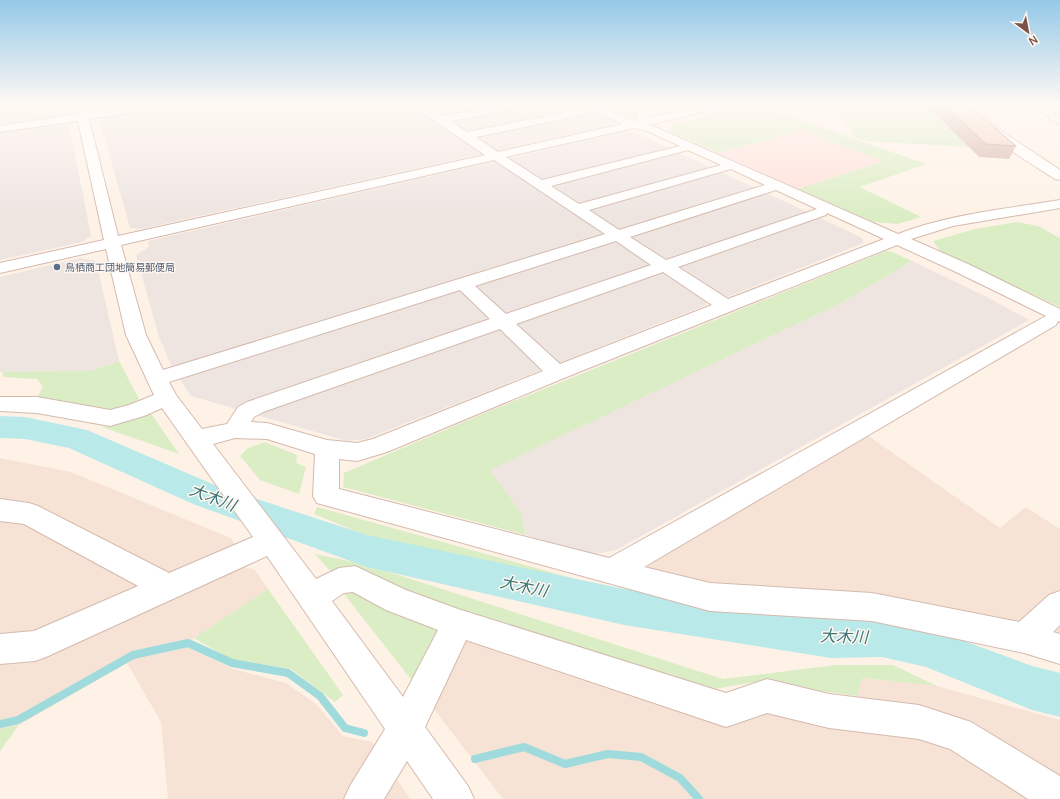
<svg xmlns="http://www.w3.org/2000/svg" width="1060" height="799" viewBox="0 0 1060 799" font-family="Manrope,'Noto Sans JP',sans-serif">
<rect width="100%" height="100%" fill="#fef2e7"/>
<path fill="#f6e3d5" d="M 867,435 L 1000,528 L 1026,507 L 1060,529 L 1060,633 L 893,602 L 710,588 L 651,574 L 647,564 Z
M 0,458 L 71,472 L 231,538 L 238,549 L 234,566 L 254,569 L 268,589 L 194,638 L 187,647 L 233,669 L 286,683 L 316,704 L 343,736 L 372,742 L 410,799 L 168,799 L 161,722 L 127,663 L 19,725 L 0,729 Z
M 447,626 L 850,725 L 862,678 L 937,686 L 1060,720 L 1060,799 L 503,799 L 417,687 Z"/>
<path fill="#ffe0da" d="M 804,130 L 818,137 L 880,160 L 881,162 L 798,189 L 718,153 Z"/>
<path fill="#eee5e1" d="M 0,105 L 66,105 L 68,113 L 58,117 L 0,126 Z
M 173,105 L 412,105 L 485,153 L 141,229 L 130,228 L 99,118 L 106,115 Z
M 423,105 L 508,105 L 447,116 L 440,116 Z
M 527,105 L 577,105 L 587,109 L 473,133 L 465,132 L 449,122 L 453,119 Z
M 593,112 L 614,122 L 613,125 L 495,151 L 475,138 L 478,136 Z
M 60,122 L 69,123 L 91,236 L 82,242 L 0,260 L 0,131 Z
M 626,131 L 637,133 L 671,149 L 548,180 L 539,179 L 507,159 Z
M 679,153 L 712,168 L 583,203 L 574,202 L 552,188 L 555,184 Z
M 497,161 L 604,232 L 602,237 L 173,369 L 159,337 L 136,255 L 149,247 L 148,241 Z
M 720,172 L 758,189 L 627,230 L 615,229 L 590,213 L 592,208 Z
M 764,192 L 807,212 L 670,259 L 659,257 L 630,239 L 632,233 Z
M 818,217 L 862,238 L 864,243 L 727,297 L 719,296 L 680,271 L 681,265 Z
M 607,241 L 619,242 L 706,301 L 706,305 L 366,439 L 347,441 L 191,396 L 179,378 Z
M 80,258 L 96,261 L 119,361 L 90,371 L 0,372 L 0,277 Z
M 912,261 L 987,297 L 1029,320 L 616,550 L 589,555 L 526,535 L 521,513 L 489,470 L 843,302 Z"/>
<path fill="#daedc4" d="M 603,105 L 638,105 L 640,119 L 634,118 Z
M 757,105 L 926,164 L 860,187 L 921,217 L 897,224 L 874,222 L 798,189 L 881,162 L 880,160 L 818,137 L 804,130 L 718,153 L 669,131 L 671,125 Z
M 834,105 L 926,105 L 968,147 L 866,141 L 855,138 Z
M 1017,222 L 1038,226 L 1060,238 L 1060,307 L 940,251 L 933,241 L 975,229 Z
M 886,251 L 892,252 L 912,261 L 843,302 L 490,470 L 521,513 L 526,535 L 343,487 L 344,473 L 487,412 Z
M 119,361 L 139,399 L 126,407 L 109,409 L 36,399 L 43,387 L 37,379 L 3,377 L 2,372 L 90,371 Z
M 150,412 L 179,454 L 102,427 L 124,422 Z
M 265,442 L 297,455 L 296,463 L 306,467 L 299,494 L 260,480 L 240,456 L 248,448 Z
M 317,507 L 615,590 L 616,590 L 365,535 L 314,514 Z
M 315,554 L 364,564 L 723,679 L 835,665 L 893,665 L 937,686 L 862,678 L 857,696 L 756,682 L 697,692 L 331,572 Z
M 268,589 L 343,695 L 335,702 L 291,669 L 230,659 L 194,638 Z
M 359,592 L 447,626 L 417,687 L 344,594 Z
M 19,725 L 0,751 L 0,729 Z"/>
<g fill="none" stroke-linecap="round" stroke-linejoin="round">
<path stroke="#9fdbdc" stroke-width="8" d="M 0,724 L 18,720 L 133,655 L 188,643 L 232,663 L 288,673 L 320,696 L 345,728 L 364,733
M 475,759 L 524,747 L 565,764 L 608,754 L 641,757 L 680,778 L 699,799"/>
<path fill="#bae9e9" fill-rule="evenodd" d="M 0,416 L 25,417 L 87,430 L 217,486 L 367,535 L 624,589 L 831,618 L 882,617 L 926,627 L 1032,666 L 1060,673 L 1060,717 L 1032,710 L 926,667 L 882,657 L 831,658 L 624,625 L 367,567 L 193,504 L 69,448 L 25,439 L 0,438 Z"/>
<g stroke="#d4baae" stroke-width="2">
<path id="minor" d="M 75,105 L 85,105 L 87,113 L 141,105 L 165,105 L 160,108 L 89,119 L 118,236 L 485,155 L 414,107 L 413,105 L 425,105 L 443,116 L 504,105 L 524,105 L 519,108 L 451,121 L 467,132 L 588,108 L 584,105 L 597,105 L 635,121 L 638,120 L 635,105 L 645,105 L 648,118 L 709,105 L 744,105 L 743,107 L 707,115 L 702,112 L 648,125 L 655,127 L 898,234 C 949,214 1006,209 1060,200 L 1060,208 L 953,226 L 911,239 L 968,264 L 1060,309 L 1060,322 L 1058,321 L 1056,325 L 644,567 L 710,583 L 872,593 L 1019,622 L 1049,595 L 1060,591 L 1060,625 L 1053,632 L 1060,634 L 1060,664 L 1024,653 L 872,621 L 710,611 L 317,503 L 313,496 L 315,454 L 267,439 L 235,438 L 213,444 L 316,579 L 339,568 L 355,566 L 406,590 L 458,609 L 726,693 L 767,679 L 829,694 L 919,705 L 971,722 L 1060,776 L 1060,799 L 1028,799 L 950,749 L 919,739 L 829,728 L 767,713 L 726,727 L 466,640 L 425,727 L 468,786 L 474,799 L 433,799 L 407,761 L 384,799 L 344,799 L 350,786 L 385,729 L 267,556 L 46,657 L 35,661 L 0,664 L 0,634 L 34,631 L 138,586 L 24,524 L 0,521 L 0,499 L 29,503 L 38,506 L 169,573 L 253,537 L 162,408 L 144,416 L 110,426 L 37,413 L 0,411 L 0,397 L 37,397 L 110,410 L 129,405 L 154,395 L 126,335 L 106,249 L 0,273 L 0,263 L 104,240 L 78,121 L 0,132 L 0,126 L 77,114 ZM 597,112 L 623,124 L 498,152 L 476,137 ZM 634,128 L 647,131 L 680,146 L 542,180 L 506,157 ZM 688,150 L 721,165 L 579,204 L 551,186 ZM 494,160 L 605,234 L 163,370 L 146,335 L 121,245 ZM 731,169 L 765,185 L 619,230 L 589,210 ZM 776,190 L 817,209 L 666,260 L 630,237 ZM 827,213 L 884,239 L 728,299 L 678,267 L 826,215 ZM 616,241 L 651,265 L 506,314 L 475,286 ZM 897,245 L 956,272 L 1046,316 L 609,558 L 339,489 L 339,459 L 357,461 L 387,452 L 564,378 ZM 663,272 L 712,305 L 560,364 L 516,324 ZM 460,290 L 490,319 L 247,402 L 238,407 L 227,424 L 202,429 L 176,395 L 169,382 ZM 500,329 L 543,371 L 373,439 L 357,443 L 327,440 L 267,423 L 251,422 L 254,417 L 263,412 ZM 353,592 L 386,610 L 438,630 L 403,697 L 332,601 L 344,593 Z
M 961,105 L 972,105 L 1003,132 L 1060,170 L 1060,180 L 1055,179 C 1024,159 983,136 961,105 Z"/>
</g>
<use href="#minor" fill="#fff" fill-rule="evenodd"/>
<path stroke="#b3a4c9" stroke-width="1.5" stroke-dasharray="3 2" stroke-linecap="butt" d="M 1032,105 L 1060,126
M 1042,105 L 1060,116
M 1053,105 L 1060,108"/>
</g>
<path fill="#d3afa3" d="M 926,105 L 969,105 L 1016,146 L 1009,159 L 979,157 Z"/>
<path fill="#f5ccbd" stroke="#ac8f84" d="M 944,105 L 969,105 L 1016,146 L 986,144 Z"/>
<linearGradient id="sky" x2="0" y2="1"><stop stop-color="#95c9e8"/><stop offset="0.48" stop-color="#fff9f4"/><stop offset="1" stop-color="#fff9f4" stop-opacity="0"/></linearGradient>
<rect width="1060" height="217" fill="url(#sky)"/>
<circle fill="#5c6f8a" stroke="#fff6ef" stroke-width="1.5" cx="57" cy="267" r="4"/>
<g text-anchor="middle" stroke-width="3" stroke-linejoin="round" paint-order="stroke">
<g font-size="10" fill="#4e5e75" stroke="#fff6ef" text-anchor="start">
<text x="65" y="271">鳥栖商工団地簡易郵便局</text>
</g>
<g font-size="16" font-style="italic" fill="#387679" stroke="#fff6ef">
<text transform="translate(213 497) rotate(21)" y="6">大木川</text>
<text transform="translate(524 586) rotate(12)" y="6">大木川</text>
<text transform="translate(844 636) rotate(2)" y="6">大木川</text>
</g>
</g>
<g transform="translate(1028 32) rotate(148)" stroke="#fff6ef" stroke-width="3" paint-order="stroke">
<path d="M0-3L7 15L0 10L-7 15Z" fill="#7a5449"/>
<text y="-6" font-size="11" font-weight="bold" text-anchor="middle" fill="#7a5449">N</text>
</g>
</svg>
